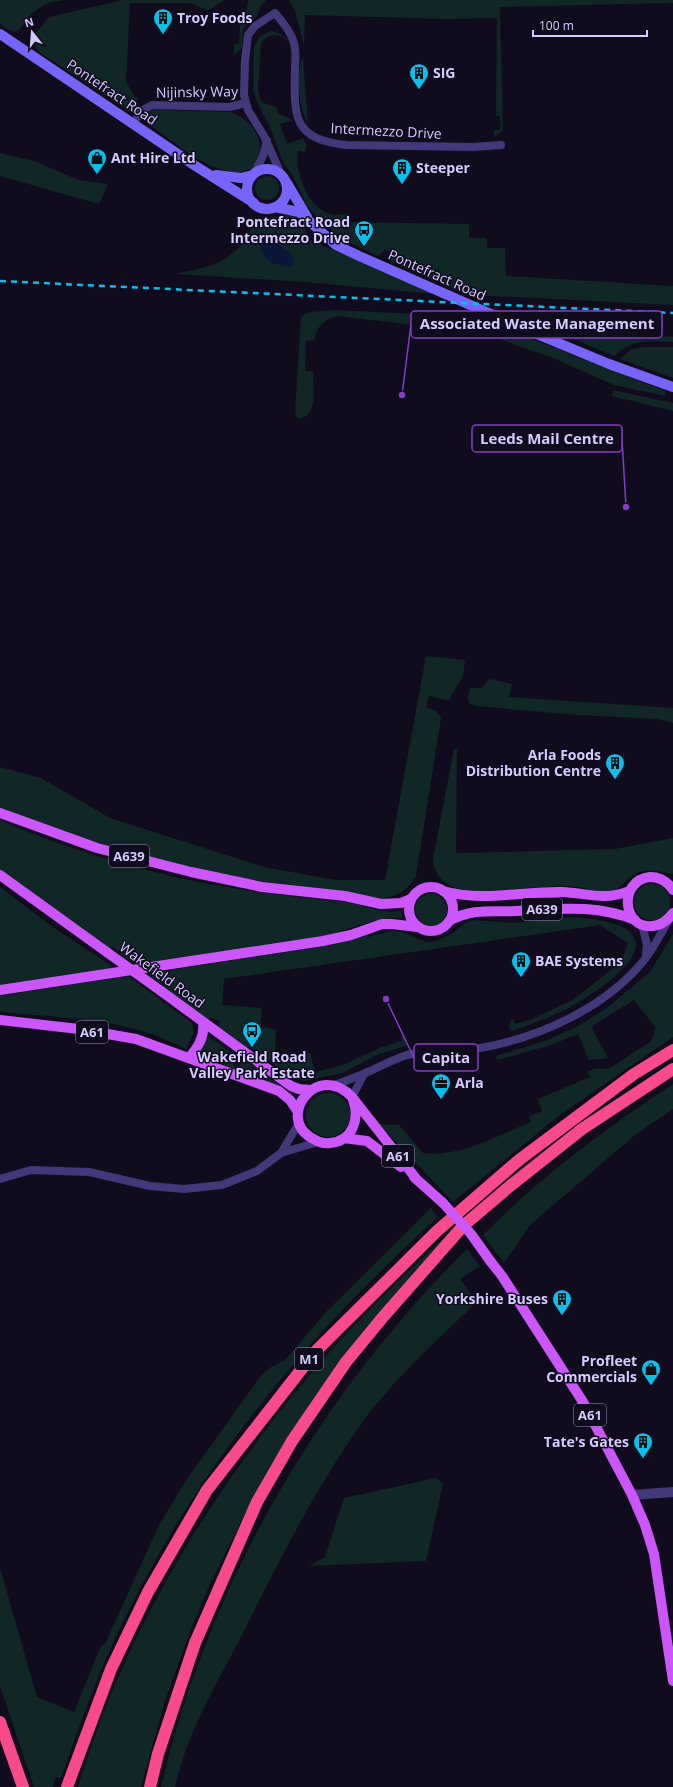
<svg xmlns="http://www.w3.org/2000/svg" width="673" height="1787" viewBox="0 0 673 1787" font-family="'Open Sans',sans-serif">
<rect width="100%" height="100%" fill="#110c1d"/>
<path fill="#102627" d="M 0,0 L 65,0 C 58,1 49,2 44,5 C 39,8 33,12 29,17 C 18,31 18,38 0,24 Z
M 123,0 L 224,0 L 213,8 L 207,10 L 191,3 L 130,3 L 126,82 L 135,97 L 137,97 L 138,110 L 132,113 L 39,52 L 33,42 L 35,34 L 49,17 Z
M 248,0 L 266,0 L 261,5 L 257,16 L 243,29 L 242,48 L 234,55 L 234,44 L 239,44 L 240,23 L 247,8 Z
M 289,0 L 673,0 L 673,3 L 500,7 L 503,131 L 494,137 L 494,130 L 500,130 L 500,116 L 496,116 L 497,18 L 445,19 L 305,15 L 304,46 L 295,11 Z
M 271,31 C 281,33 286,36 290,45 C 283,33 270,32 261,43 L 258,89 L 260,99 L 264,103 L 276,107 L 278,113 L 291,119 L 292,121 L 280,124 L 287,144 L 303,138 L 307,145 L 305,152 L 298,151 C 294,171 307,205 327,213 C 333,216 343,214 349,214 L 349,222 L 469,224 L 469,238 L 487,238 L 487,248 L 505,248 L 506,276 L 673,286 L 673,305 L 470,295 L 389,261 L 393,254 L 386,249 L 378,256 L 344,240 L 320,221 L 306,204 L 292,174 L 283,163 L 270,127 L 257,102 L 253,90 L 254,47 L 260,36 Z
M 303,58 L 308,123 C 299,113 295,68 303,58 Z
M 153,110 L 230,112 C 268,123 271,176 234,172 C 201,168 173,141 147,123 L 146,115 Z
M 0,153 L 37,162 L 78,180 L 108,184 L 99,204 L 0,176 Z
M255 188a12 12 0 1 1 24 0a12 12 0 1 1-24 0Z
M 285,215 C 300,218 305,226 310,240 L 434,294 L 305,282 L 175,274 C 196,270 219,266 235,251 C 244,244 248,232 255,223 L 259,220 Z
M 335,310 L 476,317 L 666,391 L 665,396 L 614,385 L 553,358 L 482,333 L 338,316 C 325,319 316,326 314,341 L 306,340 L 305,371 L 313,371 C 313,387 319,417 298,419 L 295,413 L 301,316 L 311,312 Z
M 524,318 L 619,323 C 627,339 657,335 673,337 L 673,342 C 649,342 633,338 614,356 Z
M 642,347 L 673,347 L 673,378 L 620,359 L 630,350 Z
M 613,390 L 673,403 L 673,411 L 612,396 Z
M 426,656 L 465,660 L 463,676 L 449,700 L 444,700 L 429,696 L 426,707 L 436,711 L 441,718 L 416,876 C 409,889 399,895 385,898 L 386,900 L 346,892 L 236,878 L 122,851 L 56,830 L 0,807 L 0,767 L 41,778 L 110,818 L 264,867 L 336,880 L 385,880 Z
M 489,679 L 512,684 L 509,697 L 673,708 L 673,723 L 656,719 L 578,715 L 475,706 L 469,703 L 468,698 L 470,688 L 482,688 Z
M 454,749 L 457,749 L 456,853 L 615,849 L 673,838 L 673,874 C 659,872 645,867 632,876 C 624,881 620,890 610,891 C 596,893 581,886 568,886 C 549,886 531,888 513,889 C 485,891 436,899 433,859 Z
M 0,820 C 73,852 160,877 239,889 C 274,895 310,898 345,902 C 364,904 382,914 401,911 L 403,918 C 376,916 345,932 318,938 L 137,966 L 112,947 L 110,950 L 0,869 Z
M634 902a18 18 0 1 1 36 0a18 18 0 1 1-36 0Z
M 0,887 L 50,925 L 116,969 L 0,986 Z
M415 910a16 16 0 1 1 32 0a16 16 0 1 1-32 0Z
M 571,917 C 673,923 639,967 575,1004 C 555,1016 533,1024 511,1031 L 509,1026 L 511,1020 L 513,1019 L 515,1024 L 532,1019 L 573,1000 L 612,969 L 623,957 L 628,943 L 600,925 L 224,979 L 222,1005 L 262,1008 L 260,1027 L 276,1029 L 275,1055 L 310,1053 L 315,1072 L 343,1065 L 382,1047 L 402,1041 L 401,1036 L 405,1036 L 408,1045 L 377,1055 L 342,1073 L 304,1081 L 295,1079 L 251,1048 L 243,1046 L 218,1028 L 220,1021 L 210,1018 L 207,1020 L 168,991 L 169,990 L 147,974 L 331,945 L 366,935 L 368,937 L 391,931 L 402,932 L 427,942 L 437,941 L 453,933 L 465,923 L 473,920 L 514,923 Z
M 673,934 L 673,1037 L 561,1114 L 453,1202 L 379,1124 L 399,1125 L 423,1153 C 459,1158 498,1135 531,1122 L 529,1116 L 542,1111 L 538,1099 L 590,1077 L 587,1072 L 594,1069 L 610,1068 L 650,1042 L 654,1034 L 655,1027 L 634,1000 L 592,1026 L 594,1032 L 608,1058 L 589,1060 L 578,1034 L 551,1045 L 497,1060 L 496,1056 L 548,1040 L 576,1027 L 604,1010 L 650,972 Z
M 128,976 L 192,1023 L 194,1032 L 186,1049 C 175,1044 165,1039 155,1035 C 105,1018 51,1017 0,1012 L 0,996 Z
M 208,1036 L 232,1053 L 235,1069 L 197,1055 L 205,1037 Z
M 237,1054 L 279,1085 L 278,1087 L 240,1070 Z
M 673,1084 L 673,1109 L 635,1135 L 530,1225 L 504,1263 L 483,1235 C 539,1178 606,1128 673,1084 Z
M306 1115a22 22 0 1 1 44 0a22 22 0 1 1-44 0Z
M 431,1208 L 438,1217 C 310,1332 201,1463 125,1618 C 99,1670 80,1724 61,1778 L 55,1777 L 53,1787 L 34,1787 L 0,1686 L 0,1568 L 37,1697 L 74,1712 L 101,1646 L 105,1644 L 159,1525 L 187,1479 L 260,1377 L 271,1367 L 285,1360 L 327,1311 Z
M 439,1242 L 442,1245 L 408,1281 L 252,1500 L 211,1582 L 191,1629 L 165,1701 L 141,1787 L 78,1787 C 123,1638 204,1502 303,1383 C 344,1333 392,1287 439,1242 Z
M 467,1249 L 480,1266 L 460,1279 L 477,1302 C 435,1342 390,1382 357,1430 C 311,1496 275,1569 239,1641 C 214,1688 187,1734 175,1787 L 161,1787 C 209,1584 319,1395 467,1249 Z
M 436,1478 L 443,1484 L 426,1561 L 309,1566 L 325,1557 L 344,1498 Z"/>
<path fill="#0a1739" d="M 267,240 C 278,245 290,248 294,261 L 291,267 C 275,265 262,263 260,244 L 263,241 Z"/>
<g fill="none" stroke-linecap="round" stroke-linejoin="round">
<path stroke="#42397b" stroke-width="8" d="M 133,123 L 143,110 L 152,105 L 229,107 L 246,103
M 254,174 L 263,156 L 267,141
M 281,174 L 264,136 L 248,110 L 244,95 L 245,61 L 248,35 L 255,26 L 275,13 C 283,23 293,34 295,48 C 296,54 295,62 295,69 C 294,116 292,139 346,145 L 473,147 L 501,145
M 642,924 L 647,945 L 646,955
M 334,1085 C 344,1082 353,1078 363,1074 C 378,1068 391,1060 407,1055 C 431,1049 456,1052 480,1048 C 539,1038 607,1007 645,959 C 654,947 661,933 669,920
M 352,1097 L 364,1074
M 299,1123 L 281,1153 L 318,1142
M 0,1179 L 31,1170 L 89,1172 L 150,1186 L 184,1189 L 222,1185 L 257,1171 L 281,1153"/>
<path stroke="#42397b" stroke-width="10" d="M 632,1495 L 673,1492"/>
<path stroke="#7765f9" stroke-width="10" d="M 0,34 L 194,165 L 254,203
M247 189a20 20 0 1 1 40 0a20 20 0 1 1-40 0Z
M 216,175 L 241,178 L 253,175
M 287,183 L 307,217
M 275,207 L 299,212 L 336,245 L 359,256 L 527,330 L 609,364 L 673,387"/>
<path stroke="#cb56f9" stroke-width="10" d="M 0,813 L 97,848 L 191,872 L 262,887 L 345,896 L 381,904 L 401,903 L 411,899
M 0,875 L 108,953
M409 909a22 22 0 1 1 44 0a22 22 0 1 1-44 0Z
M 673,890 C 668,882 660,877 650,877 C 618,880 622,930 653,926 C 662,925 668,920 673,913
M 443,891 C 483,902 522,891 562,892 C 587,893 605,901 629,891
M 449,921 C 472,908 492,912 517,911 C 559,909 595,904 635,920
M 0,990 L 323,941 L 351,935 L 382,924 L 392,924 L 417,927
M 161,991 L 291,1086 L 299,1089 L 311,1090
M 0,1020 L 79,1029 L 136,1039 L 279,1091 L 290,1100 L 298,1112
M 189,1058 C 198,1047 205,1037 203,1022
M 353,1100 C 360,1118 353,1141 330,1143 C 322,1144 317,1141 310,1137 C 277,1116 317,1061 352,1097 L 418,1181
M 344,1138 L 367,1141 L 401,1167
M 414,1177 L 443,1203
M 491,1262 L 502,1276 L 583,1402 L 632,1495 L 645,1525 L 654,1554 L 673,1681"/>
<path stroke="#f94a8e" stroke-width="12" d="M 0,1722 L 23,1787
M 67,1787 L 111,1669 L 148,1592 L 207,1490 L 315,1352 L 437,1231 L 519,1160 L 634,1074 L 673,1050
M 150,1787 L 158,1754 L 195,1643 L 257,1502 L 292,1441 L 346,1362 L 383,1317 L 463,1226 L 510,1186 L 582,1129 L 673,1069"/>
<path stroke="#08c0eb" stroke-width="2.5" stroke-dasharray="6 5" stroke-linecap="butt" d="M 0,281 L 673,313"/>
<path stroke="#cb56f9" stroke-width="10" d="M 108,953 L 161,991
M 443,1203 L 471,1234 L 491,1262"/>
</g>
<defs>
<g id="building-pin" transform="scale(1)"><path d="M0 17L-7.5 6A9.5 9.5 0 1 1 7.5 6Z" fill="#08c0eb" stroke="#110c1d"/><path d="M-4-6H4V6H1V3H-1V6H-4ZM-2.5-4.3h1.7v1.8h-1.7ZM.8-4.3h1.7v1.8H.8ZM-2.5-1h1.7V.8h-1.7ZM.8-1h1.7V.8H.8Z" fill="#111"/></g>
<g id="shop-pin" transform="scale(1)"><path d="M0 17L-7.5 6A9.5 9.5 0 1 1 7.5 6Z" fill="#08c0eb" stroke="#110c1d"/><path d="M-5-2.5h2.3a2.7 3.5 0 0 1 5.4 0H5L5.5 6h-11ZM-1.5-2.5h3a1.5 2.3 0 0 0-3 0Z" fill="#111"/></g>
<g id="bus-pin" transform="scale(1)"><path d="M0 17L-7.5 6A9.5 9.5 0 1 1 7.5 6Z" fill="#08c0eb" stroke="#110c1d"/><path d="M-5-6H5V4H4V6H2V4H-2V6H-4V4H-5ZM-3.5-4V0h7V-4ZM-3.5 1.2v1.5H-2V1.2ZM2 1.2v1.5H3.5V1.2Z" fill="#111"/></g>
<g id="office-pin" transform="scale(1)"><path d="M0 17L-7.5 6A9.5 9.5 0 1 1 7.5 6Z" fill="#08c0eb" stroke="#110c1d"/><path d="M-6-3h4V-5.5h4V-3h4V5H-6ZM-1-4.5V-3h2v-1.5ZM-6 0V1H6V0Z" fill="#111"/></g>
</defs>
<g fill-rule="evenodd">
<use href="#building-pin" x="163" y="18"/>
<use href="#building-pin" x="419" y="73"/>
<use href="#shop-pin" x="97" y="158"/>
<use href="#building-pin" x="402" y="168"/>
<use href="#bus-pin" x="364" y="230"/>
<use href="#building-pin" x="615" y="763"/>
<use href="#building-pin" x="521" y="961"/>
<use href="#bus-pin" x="252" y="1031"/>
<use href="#office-pin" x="441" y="1083"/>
<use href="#building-pin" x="562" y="1299"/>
<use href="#shop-pin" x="651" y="1369"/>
<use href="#building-pin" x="643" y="1442"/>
</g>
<g text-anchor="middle" stroke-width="3" stroke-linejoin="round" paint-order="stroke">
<g fill="#110c1d" stroke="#9a92ba" stroke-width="1">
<rect x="109" y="845" width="40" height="22" rx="3"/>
<rect x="522" y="898" width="40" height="22" rx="3"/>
<rect x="76" y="1021" width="32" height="22" rx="3"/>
<rect x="382" y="1145" width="32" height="22" rx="3"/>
<rect x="295" y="1348" width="28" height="22" rx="3"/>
<rect x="574" y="1404" width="32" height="22" rx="3"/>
</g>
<g font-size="13" font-weight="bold" fill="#d5cbfd">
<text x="129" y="861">A639</text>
<text x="542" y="914">A639</text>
<text x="92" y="1037">A61</text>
<text x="398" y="1161">A61</text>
<text x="309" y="1364">M1</text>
<text x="590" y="1420">A61</text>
</g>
<g font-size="14" font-weight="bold" fill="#d5cbfd" stroke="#110c1d" text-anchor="start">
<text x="177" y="23">Troy Foods</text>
<text x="433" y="78">SIG</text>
<text x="111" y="163">Ant Hire Ltd</text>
<text x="416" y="173">Steeper</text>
<text x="350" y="227" text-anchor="end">Pontefract Road<tspan x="350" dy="16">Intermezzo Drive</tspan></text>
<text x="601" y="760" text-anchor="end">Arla Foods<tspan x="601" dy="16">Distribution Centre</tspan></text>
<text x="535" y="966">BAE Systems</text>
<text x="252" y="1062" text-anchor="middle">Wakefield Road<tspan x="252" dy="16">Valley Park Estate</tspan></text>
<text x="455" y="1088">Arla</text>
<text x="548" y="1304" text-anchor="end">Yorkshire Buses</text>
<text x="637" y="1366" text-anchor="end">Profleet<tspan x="637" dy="16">Commercials</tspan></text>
<text x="629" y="1447" text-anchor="end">Tate's Gates</text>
</g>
<g font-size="14" fill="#d5cbfd" stroke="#110c1d">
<text transform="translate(112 92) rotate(34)" y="5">Pontefract Road</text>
<text transform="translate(197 92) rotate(-1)" y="5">Nijinsky Way</text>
<text transform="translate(386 131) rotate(3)" y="5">Intermezzo Drive</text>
<text transform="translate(437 275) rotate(24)" y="5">Pontefract Road</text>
<text transform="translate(162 975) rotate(36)" y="5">Wakefield Road</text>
</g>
</g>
<path fill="none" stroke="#843cc5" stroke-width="1.5" d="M402 395L411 324M626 507L622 439M386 999L414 1058"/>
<g fill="#843cc5" stroke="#110c1d" stroke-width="1.5">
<circle cx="402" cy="395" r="4"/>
<circle cx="626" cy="507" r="4"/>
<circle cx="386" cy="999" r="4"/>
</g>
<g fill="#110c1d" stroke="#843cc5" stroke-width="1.5">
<rect x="411" y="311" width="251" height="27" rx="4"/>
<rect x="472" y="425" width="150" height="27" rx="4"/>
<rect x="414" y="1044" width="64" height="27" rx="4"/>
</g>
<g font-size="15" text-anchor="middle" font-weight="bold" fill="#d5cbfd">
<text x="537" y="329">Associated Waste Management</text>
<text x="547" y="444">Leeds Mail Centre</text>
<text x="446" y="1063">Capita</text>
</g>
<g transform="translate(32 32) rotate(343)" stroke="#110c1d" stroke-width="3" paint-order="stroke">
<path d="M0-3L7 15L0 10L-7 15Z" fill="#d5cbfd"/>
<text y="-6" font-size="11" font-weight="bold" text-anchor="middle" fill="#d5cbfd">N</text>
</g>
<path d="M533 30v6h114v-6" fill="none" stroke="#d5cbfd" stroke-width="2"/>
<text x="539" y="30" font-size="12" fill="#d5cbfd" stroke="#110c1d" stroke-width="3" paint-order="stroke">100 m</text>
</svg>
